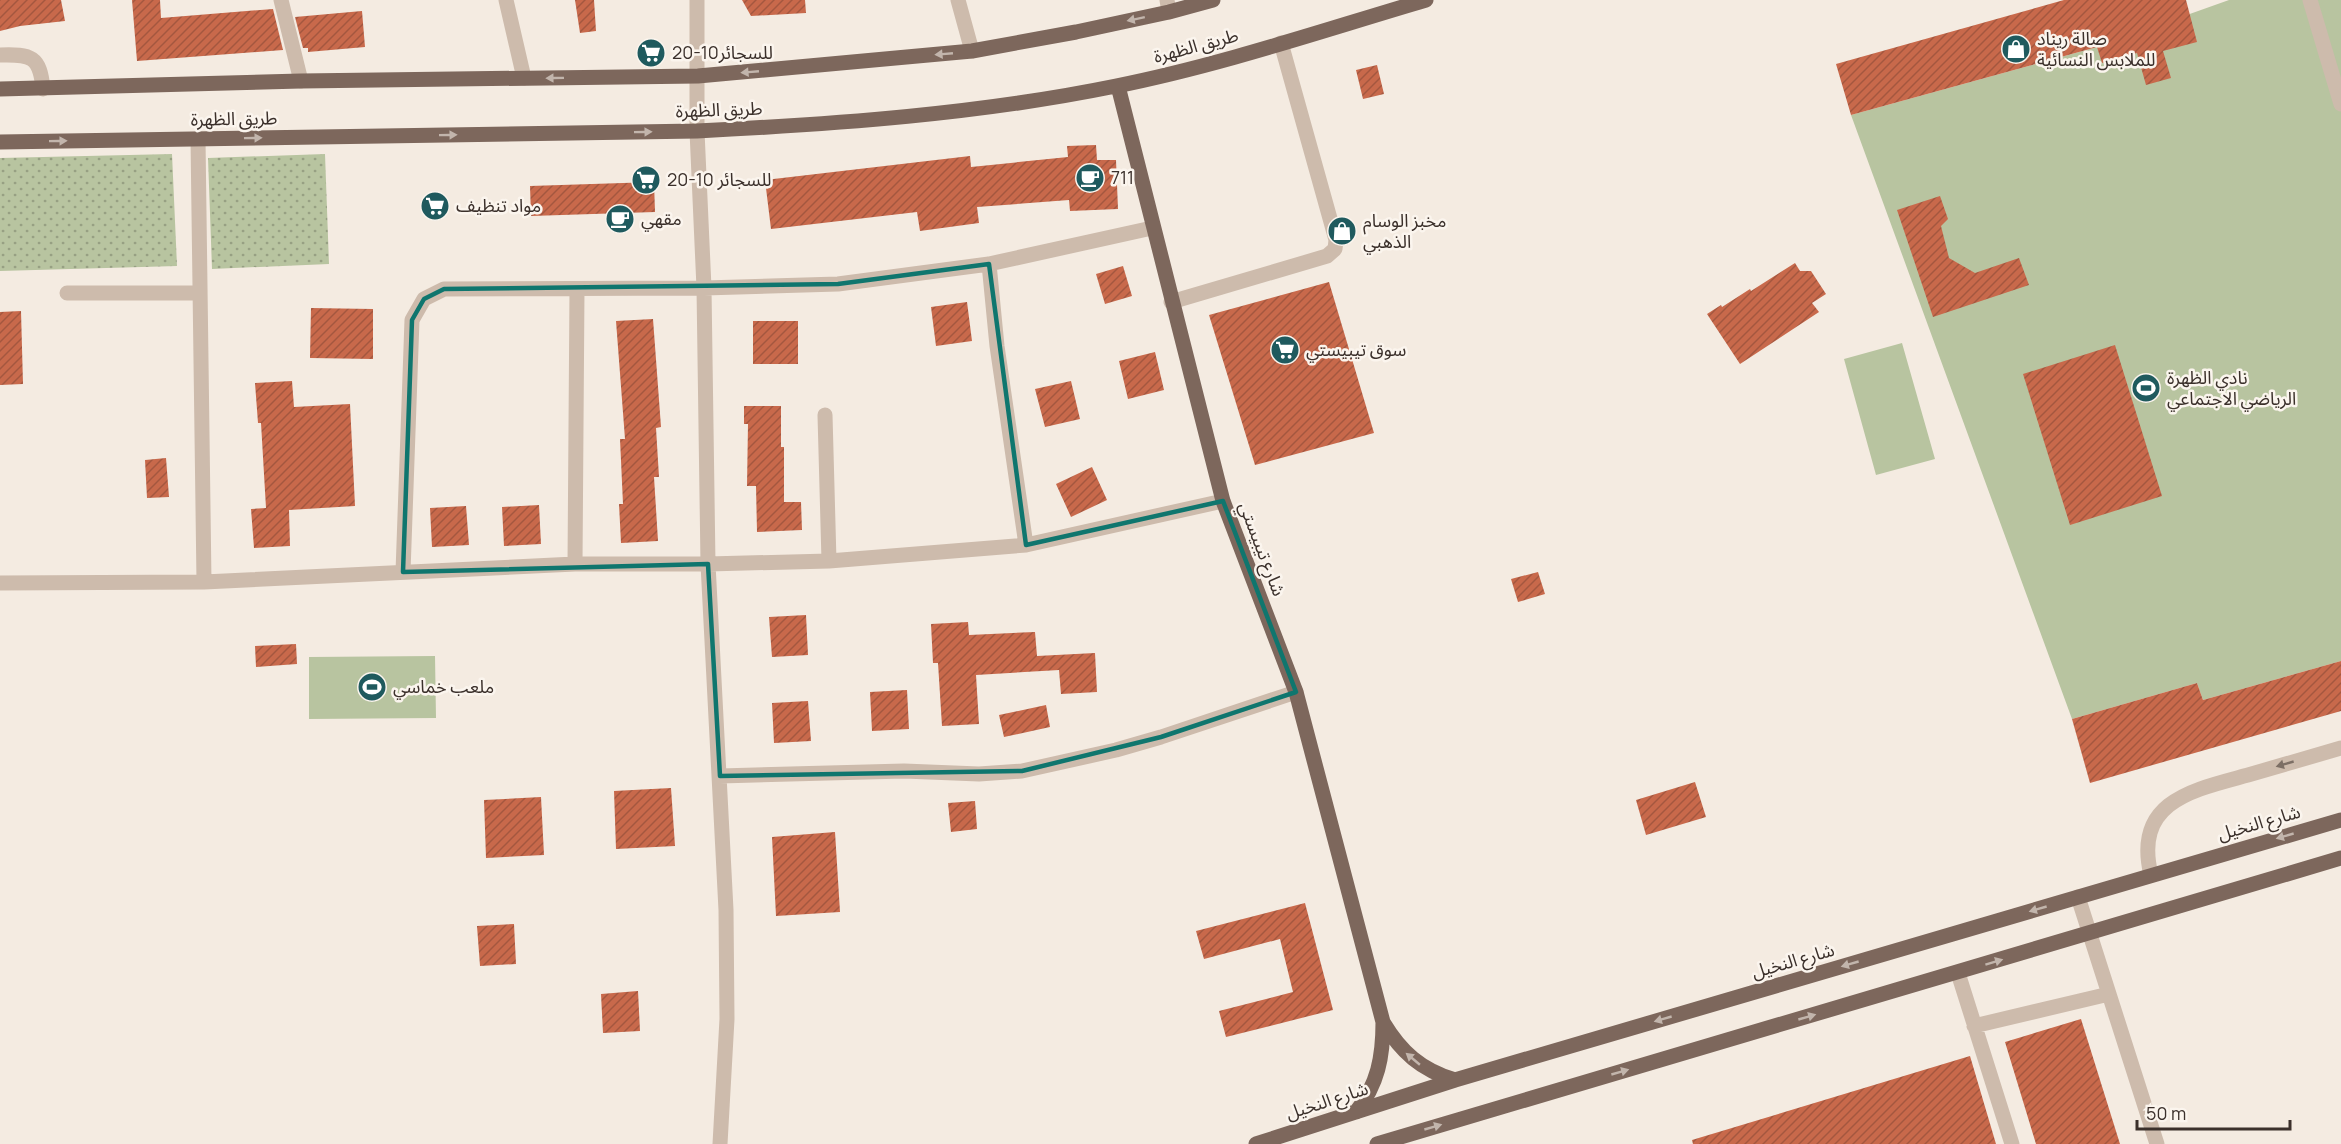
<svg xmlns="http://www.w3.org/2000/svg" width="2341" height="1144" viewBox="0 0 2341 1144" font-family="Manrope,'Noto Sans Arabic',sans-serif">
<defs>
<pattern id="green-dots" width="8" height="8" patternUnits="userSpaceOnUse" patternTransform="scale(1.5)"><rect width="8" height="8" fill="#b8c4a0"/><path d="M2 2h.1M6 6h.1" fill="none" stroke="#97a083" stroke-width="1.8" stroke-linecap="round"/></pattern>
<pattern id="building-hatch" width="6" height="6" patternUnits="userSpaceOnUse" patternTransform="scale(1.5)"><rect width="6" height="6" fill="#c8694b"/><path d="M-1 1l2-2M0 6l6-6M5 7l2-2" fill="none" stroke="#a4573f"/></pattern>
</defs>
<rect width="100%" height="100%" fill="#f4ebe1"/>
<path fill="url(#green-dots)" d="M 172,154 L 177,266 L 0,271 L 0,158 Z
M 325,154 L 329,264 L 212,269 L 208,158 Z"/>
<path fill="#b8c4a0" d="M 2229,0 L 2341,0 L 2341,661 L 2203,700 L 2197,683 L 2072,719 L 1851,115 L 2097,47 Z
M 1902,343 L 1935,459 L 1876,475 L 1844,359 Z
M 435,656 L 436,718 L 309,719 L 309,657 Z"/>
<path fill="url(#building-hatch)" d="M 0,0 L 61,0 L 65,21 L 20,26 L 0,31 Z
M 132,0 L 160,0 L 161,18 L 273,9 L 283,50 L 137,61 Z
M 575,0 L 594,0 L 596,31 L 580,33 Z
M 742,0 L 805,0 L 806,13 L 751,16 Z
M 2064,0 L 2186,0 L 2197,42 L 2163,51 L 2171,78 L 2146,85 L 2137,53 L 2102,63 L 2097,47 L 1851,115 L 1836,64 Z
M 362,11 L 365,47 L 308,52 L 308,48 L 303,48 L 295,17 Z
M 1377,65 L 1384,94 L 1363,99 L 1356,70 Z
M 1096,145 L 1097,160 L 1116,160 L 1118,209 L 1070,211 L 1069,200 L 977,207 L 979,223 L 920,231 L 917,212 L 771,229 L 765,180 L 970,156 L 971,167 L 1068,157 L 1067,146 Z
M 654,182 L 655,212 L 531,216 L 530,186 Z
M 1940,196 L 1948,219 L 1941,226 L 1949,258 L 1975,273 L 2019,258 L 2029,285 L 1933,317 L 1897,210 Z
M 1795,263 L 1800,271 L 1811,271 L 1826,294 L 1812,303 L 1819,312 L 1740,364 L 1707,314 L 1721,305 L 1722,307 L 1750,289 L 1751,291 Z
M 1123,266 L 1132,296 L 1105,304 L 1096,274 Z
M 1329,282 L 1374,433 L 1255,465 L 1209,315 Z
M 967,302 L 972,341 L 936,346 L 931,307 Z
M 311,308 L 373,309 L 373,359 L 310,358 Z
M 21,311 L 23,384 L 0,385 L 0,312 Z
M 653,319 L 661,427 L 656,428 L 659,477 L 654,477 L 658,541 L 621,543 L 619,504 L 623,504 L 620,439 L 625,439 L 616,321 Z
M 753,321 L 798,321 L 798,364 L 753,364 Z
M 2115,345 L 2162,496 L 2070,525 L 2023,374 Z
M 1155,352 L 1164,390 L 1128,399 L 1119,361 Z
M 292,381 L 294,407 L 350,404 L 355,506 L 289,510 L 290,546 L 254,548 L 251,509 L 266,508 L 261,423 L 258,423 L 255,383 Z
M 1071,381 L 1080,419 L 1045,427 L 1035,389 Z
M 744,406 L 781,406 L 781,447 L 784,447 L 784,502 L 801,502 L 802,530 L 757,532 L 756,486 L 747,486 L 748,424 L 744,424 Z
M 166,458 L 169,497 L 147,498 L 145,460 Z
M 1092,467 L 1107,500 L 1071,517 L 1056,484 Z
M 539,505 L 541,544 L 504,546 L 502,507 Z
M 466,506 L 469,545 L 432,547 L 430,508 Z
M 1538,572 L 1545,594 L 1518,602 L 1511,579 Z
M 806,615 L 808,655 L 772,657 L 769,617 Z
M 968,622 L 969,635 L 1035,632 L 1037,656 L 1095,653 L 1097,692 L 1061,694 L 1059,670 L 976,675 L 979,724 L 942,726 L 938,663 L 933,663 L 931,624 Z
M 296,644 L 297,664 L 256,667 L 255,646 Z
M 2341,661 L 2341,711 L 2090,783 L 2072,719 L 2197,683 L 2203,700 Z
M 907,690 L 909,729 L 872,731 L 870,692 Z
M 808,701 L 811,741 L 774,743 L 772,703 Z
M 1046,705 L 1050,727 L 1004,737 L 999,715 Z
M 1695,782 L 1706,817 L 1646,835 L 1636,800 Z
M 671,788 L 675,846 L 616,849 L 614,791 Z
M 541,797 L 544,855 L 486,858 L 484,800 Z
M 975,801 L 977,829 L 951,832 L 948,803 Z
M 835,832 L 840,912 L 776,916 L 772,837 Z
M 1305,903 L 1333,1010 L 1226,1037 L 1219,1011 L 1293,992 L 1280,939 L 1204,959 L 1196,931 Z
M 514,924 L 516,964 L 480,966 L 477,926 Z
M 638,991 L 640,1031 L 603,1033 L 601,994 Z
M 2081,1019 L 2120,1144 L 2036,1144 L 2005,1042 Z
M 1970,1056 L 1996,1144 L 1693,1144 L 1692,1140 Z"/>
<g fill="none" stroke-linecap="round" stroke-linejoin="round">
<path stroke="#cdbbac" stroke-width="15" d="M 281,0 L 301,81
M 506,0 L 524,78
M 697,0 L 697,131 L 704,288 L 708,564 L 726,910 L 727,1019 L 720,1144
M 958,0 L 972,51
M 1167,0 L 1169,12
M 2310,0 L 2341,104
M 0,55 C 31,54 40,56 43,89
M 198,139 L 204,582
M 989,264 L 997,346 L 1026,545
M 67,293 L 200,293
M 1171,302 L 1327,256 L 1335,249 L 1336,240 L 1281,43
M 825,415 L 829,561
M 575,564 L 577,289
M 403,572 L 412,320 L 424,299 L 444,289 L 704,288 L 838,284 L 989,264 L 1152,228
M 0,583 L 204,582 L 575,564 L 708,564 L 829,561 L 1026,545 L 1223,501
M 720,776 L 904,771 L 979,774 L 1022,771 L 1116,750 L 1161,737 L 1296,692
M 2151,875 C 2133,801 2193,790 2248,775 C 2279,766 2310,757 2341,748
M 2078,897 L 2157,1144
M 1958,973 L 2012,1144
M 1974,1026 L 2109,994"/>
<path stroke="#7d675c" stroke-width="15" d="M 1118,86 L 1223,501 L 1296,692 L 1383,1022 C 1383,1057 1378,1084 1356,1112
M 0,89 L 301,81 L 698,76 L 972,51 L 1076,32 L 1169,12 L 1213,0
M 0,142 L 697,131 C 837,124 979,114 1116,86 C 1221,65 1324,30 1426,0
M 1383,1022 C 1401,1052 1421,1070 1455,1080
M 1256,1144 L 1455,1080 L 2341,820
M 1377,1144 L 2341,858"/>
</g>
<defs><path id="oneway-solid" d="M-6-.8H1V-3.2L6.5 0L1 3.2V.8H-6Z" transform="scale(1.5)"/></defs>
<g fill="#c2b5ac">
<use href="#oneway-solid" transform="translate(1136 19) rotate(168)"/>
<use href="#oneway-solid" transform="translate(944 54) rotate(175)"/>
<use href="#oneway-solid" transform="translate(750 72) rotate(175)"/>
<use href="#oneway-solid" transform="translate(555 78) rotate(179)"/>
<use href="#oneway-solid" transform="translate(643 132) rotate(-1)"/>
<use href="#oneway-solid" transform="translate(448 135) rotate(-1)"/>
<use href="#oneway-solid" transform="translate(253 138) rotate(-1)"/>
<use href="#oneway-solid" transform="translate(58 141) rotate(-1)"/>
<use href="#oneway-solid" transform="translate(2285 836) rotate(164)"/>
<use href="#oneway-solid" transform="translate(2038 909) rotate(164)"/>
<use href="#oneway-solid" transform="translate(1994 962) rotate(-17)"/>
<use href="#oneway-solid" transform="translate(1850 964) rotate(164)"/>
<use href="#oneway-solid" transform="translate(1807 1017) rotate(-16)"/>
<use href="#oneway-solid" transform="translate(1663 1019) rotate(164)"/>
<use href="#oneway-solid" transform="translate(1413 1059) rotate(-140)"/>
<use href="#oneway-solid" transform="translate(1620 1072) rotate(-16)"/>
<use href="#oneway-solid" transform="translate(1433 1127) rotate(-16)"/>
</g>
<use fill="#7d6f65" href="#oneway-solid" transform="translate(2285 764) rotate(164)"/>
<path fill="none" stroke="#0f766e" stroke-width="4.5" stroke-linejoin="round" d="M 989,264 L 1026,545 L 1223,501 L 1296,692 L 1161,737 L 1022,771 L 720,776 L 708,564 L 403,572 L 412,320 L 424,299 L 444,289 L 838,284 Z"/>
<defs>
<g id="shop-disc" transform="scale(1.5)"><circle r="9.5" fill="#1f5a5e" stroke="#fbf5ee"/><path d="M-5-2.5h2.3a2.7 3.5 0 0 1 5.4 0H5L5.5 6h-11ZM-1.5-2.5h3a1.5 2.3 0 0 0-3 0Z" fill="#fff"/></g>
<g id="supermarket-disc" transform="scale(1.5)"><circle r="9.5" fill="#1f5a5e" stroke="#fbf5ee"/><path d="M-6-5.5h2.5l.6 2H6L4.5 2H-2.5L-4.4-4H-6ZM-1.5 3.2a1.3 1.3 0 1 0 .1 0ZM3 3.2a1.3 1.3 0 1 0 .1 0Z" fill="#fff"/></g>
<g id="cafe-disc" transform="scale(1.5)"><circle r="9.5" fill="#1f5a5e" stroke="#fbf5ee"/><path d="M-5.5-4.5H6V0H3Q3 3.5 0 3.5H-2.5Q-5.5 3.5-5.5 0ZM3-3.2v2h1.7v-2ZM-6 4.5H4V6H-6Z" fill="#fff"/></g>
<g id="stadium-disc" transform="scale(1.5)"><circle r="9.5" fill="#1f5a5e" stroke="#fbf5ee"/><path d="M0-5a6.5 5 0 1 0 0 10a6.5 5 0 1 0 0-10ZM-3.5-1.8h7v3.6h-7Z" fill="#fff"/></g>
</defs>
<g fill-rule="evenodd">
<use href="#shop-disc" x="2016" y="49"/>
<use href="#supermarket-disc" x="651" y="53"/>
<use href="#cafe-disc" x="1090" y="178"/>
<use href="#supermarket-disc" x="646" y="180"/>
<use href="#supermarket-disc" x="435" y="206"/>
<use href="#cafe-disc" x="620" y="219"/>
<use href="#shop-disc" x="1342" y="231"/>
<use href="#supermarket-disc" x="1285" y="350"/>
<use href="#stadium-disc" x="2146" y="388"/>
<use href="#stadium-disc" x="372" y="687"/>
</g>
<g text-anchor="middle" stroke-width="5" stroke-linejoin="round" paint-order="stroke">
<g font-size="18" fill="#3b302b" stroke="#fbf5ee" text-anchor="start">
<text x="2037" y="45">صالة ريناد<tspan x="2037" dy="21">للملابس النسائية</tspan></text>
<text x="672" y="59">20-10للسجائر</text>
<text x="1111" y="184">711</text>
<text x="667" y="186">20-10 للسجائر</text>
<text x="456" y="212">مواد تنظيف</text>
<text x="641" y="225">مقهي</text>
<text x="1363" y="227">مخبز الوسام<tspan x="1363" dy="21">الذهبي</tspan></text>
<text x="1306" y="356">سوق تيبيستي</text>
<text x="2167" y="384">نادي الظهرة<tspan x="2167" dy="21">الرياضي الاجتماعي</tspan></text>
<text x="393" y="693">ملعب خماسي</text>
</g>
<g font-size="18" fill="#3b302b" stroke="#fbf5ee">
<text transform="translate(1196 46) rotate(-15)" y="6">طريق الظهرة</text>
<text transform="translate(719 110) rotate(-2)" y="6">طريق الظهرة</text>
<text transform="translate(234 119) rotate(-1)" y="6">طريق الظهرة</text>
<text transform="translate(1262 549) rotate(69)" y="6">شارع تيبيستي</text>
<text transform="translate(2259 823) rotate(-16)" y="6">شارع النخيل</text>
<text transform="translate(1793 961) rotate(-16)" y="6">شارع النخيل</text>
<text transform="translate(1327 1101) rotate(-18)" y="6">شارع النخيل</text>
</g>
</g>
<path d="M2137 1120v9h153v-9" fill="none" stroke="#3b302b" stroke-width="3"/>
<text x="2146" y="1120" font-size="18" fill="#3b302b" stroke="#fbf5ee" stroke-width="4.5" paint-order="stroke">50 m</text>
</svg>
